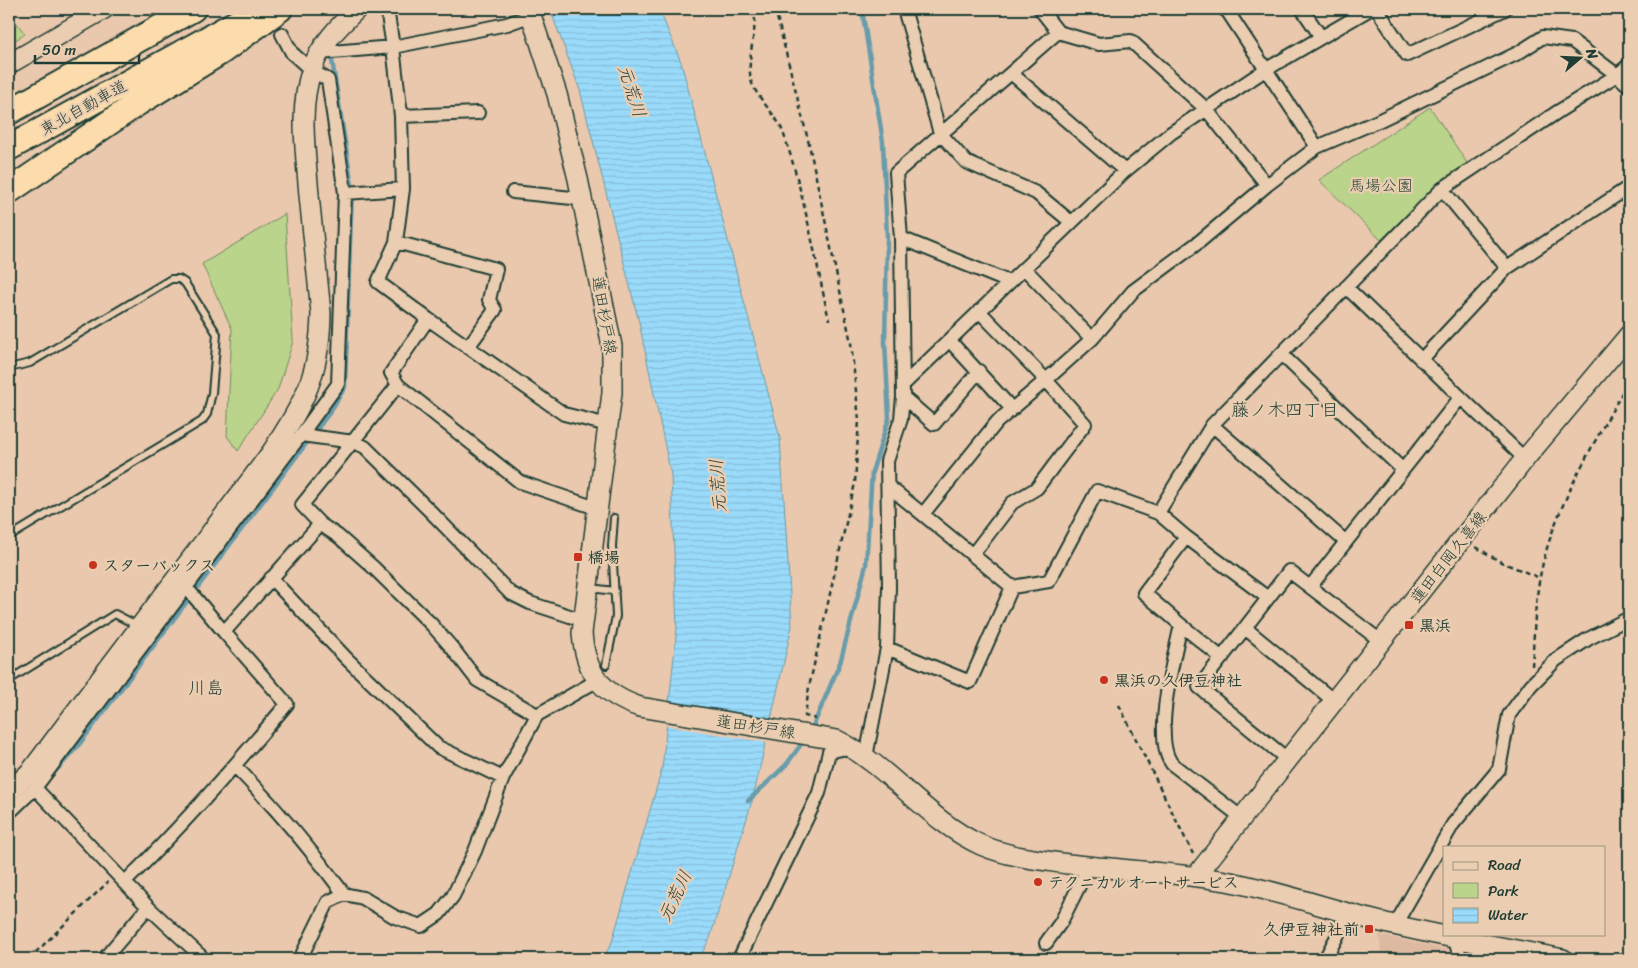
<svg xmlns="http://www.w3.org/2000/svg" width="1638" height="968" viewBox="0 0 1638 968" font-family="Sriracha,'Klee One',sans-serif">
<defs>
<pattern id="water-rules" width="6" height="5" patternUnits="userSpaceOnUse" patternTransform="scale(1.25)"><rect width="6" height="5" fill="#9adbfb"/><path d="M0 2.5h6" fill="none" stroke="#84bdd8"/></pattern>
</defs>
<rect width="100%" height="100%" fill="#eac8ad"/>
<filter id="ink" filterUnits="userSpaceOnUse"><feTurbulence type="fractalNoise" baseFrequency=".02" numOctaves="2"/><feDisplacementMap in="SourceGraphic" scale="10" xChannelSelector="R" yChannelSelector="G"/><feConvolveMatrix kernelMatrix="1 2 1 2 8 2 1 2 1" color-interpolation-filters="sRGB"/></filter>
<g filter="url(#ink)">
<path fill="#ddb9a2" d="M 1379,935 L 1449,950 L 1451,959 L 1382,959 Z"/>
<path fill="#bbd48b" stroke="#6d8860" d="M 9,13 L 25,34 L 9,44 Z
M 1430,107 L 1467,163 L 1432,189 L 1381,240 L 1319,180 Z
M 285,214 L 293,341 L 278,389 L 238,451 L 227,436 L 232,329 L 202,264 Z"/>
<path fill="url(#water-rules)" stroke="#699cab" d="M 550,9 L 659,9 L 681,62 L 780,438 L 792,626 L 753,798 L 710,938 L 699,959 L 602,959 L 611,945 L 662,769 L 677,628 L 671,475 L 639,322 L 580,90 Z"/>
<path fill="#eac8ad" d="M 664,719 L 769,736 L 768,743 L 664,725 Z"/>
<g fill="none" stroke-linecap="round" stroke-linejoin="round">
<path stroke="#699cab" stroke-width="4.5" d="M 811,731 L 840,663 L 866,565 L 872,472 L 889,418 L 885,342 L 887,239 L 883,142 L 862,9
M 53,774 L 78,746 L 330,412 L 345,387 L 352,186 L 332,60
M 748,801 L 786,765 L 805,739"/>
<g stroke="#1f3d34" stroke-width="10">
<path id="lane" d="M 9,368 L 30,363 L 171,279 L 179,279 L 185,283 L 217,334 L 212,393 L 207,414 L 202,421 L 9,537
M 590,588 L 615,591
M 606,665 L 616,616 L 612,546 L 614,518
M 9,680 L 115,614 L 138,626"/>
</g>
<g stroke="#1f3d34" stroke-width="16">
<path id="street" d="M 387,9 L 393,47 L 401,116 L 403,189 L 396,242 L 378,282 L 428,319 L 564,414 L 608,425
M 904,9 L 940,133 L 966,162 L 1036,193 L 1071,222
M 1040,9 L 1058,32 L 1099,44 L 1131,41 L 1206,109 L 1267,185
M 1224,9 L 1228,12 L 1317,147
M 1302,9 L 1321,37
M 1377,9 L 1407,55 L 1505,9
M 319,53 L 393,47 L 507,24 L 532,15
M 1011,73 L 1125,171
M 401,116 L 478,113
M 1442,189 L 1507,268
M 513,192 L 582,199
M 345,193 L 403,189
M 901,238 L 1009,282
M 396,242 L 496,269 L 489,300 L 495,310 L 468,347
M 1024,268 L 1092,339
M 1346,287 L 1525,459
M 949,340 L 1012,409
M 1281,354 L 1403,470
M 1421,360 L 1507,268 L 1629,187
M 398,385 L 520,482 L 596,508
M 903,385 L 1125,171 L 1171,133 L 1265,70 L 1370,9
M 903,397 L 934,424 L 979,371
M 1212,425 L 1346,542
M 301,435 L 354,442 L 365,447 L 431,512 L 510,593 L 530,603 L 582,620
M 888,486 L 1012,587 L 1049,581 L 1097,491 L 1158,513 L 1186,537 L 1268,598
M 1158,513 L 1212,425 L 1442,189 L 1559,111 L 1617,75 L 1629,65
M 923,514 L 997,422 L 1046,380 L 1092,339 L 1133,291 L 1199,242 L 1267,185 L 1317,147 L 1378,121 L 1518,53 L 1543,37 L 1572,41 L 1617,75 L 1629,86
M 320,524 L 338,536 L 374,568 L 432,625 L 453,649 L 477,680 L 537,715
M 1186,537 L 1144,593 L 1181,625 L 1222,658
M 973,554 L 1012,503 L 1037,488 L 1085,424 L 1046,380 L 979,311
M 271,578 L 346,658 L 438,747 L 503,778
M 186,587 L 224,632
M 1310,587 L 1460,398
M 1181,625 C 1174,657 1152,739 1172,764 L 1241,817
M 1245,628 L 1334,701
M 887,648 L 970,682 L 1012,587
M 866,757 L 887,648 L 889,587 L 887,461 L 901,419 L 903,397 L 901,238 L 896,173 L 1058,32
M 1287,759 L 1199,687 L 1289,571 L 1382,642
M 235,766 C 275,807 310,848 344,894
M 35,788 L 148,907 L 204,959
M 9,813 L 35,788 L 301,435 L 338,384 L 345,193 L 328,80 L 311,70 L 292,53 L 282,34
M 124,883 C 182,827 235,766 287,704 L 224,632 L 320,524 L 302,505 L 398,385 L 391,373 L 428,319
M 1395,925 L 1453,824 L 1499,769 L 1509,715 L 1531,685 L 1556,660 L 1588,639 L 1629,618
M 1454,938 L 1461,959
M 1046,943 L 1061,922 L 1089,866
M 1487,946 L 1496,955 L 1505,959
M 104,959 L 148,907
M 300,959 L 328,902 L 344,894 L 363,898 L 395,917 L 421,926 L 439,914 L 453,896 L 475,851 L 503,778 L 537,715 L 598,680
M 739,959 L 819,793 L 829,752 L 850,747
M 1325,959 L 1349,914"/>
</g>
<g stroke="#1f3d34" stroke-width="22">
<path id="secondary" d="M 529,9 L 557,94 L 578,179 L 612,346 L 612,393 L 582,633 C 585,673 603,695 640,707 L 837,740 C 891,767 926,820 981,845 C 1009,857 1039,860 1068,864 C 1121,870 1174,872 1226,881 C 1278,891 1326,908 1377,921 C 1438,936 1501,947 1563,959
M 9,64 L 104,9
M 9,792 L 31,771 L 271,453 C 304,403 320,375 321,313 C 317,274 313,234 309,195 C 306,154 298,109 312,69 C 320,45 339,26 357,9
M 1196,876 L 1525,459 L 1629,335"/>
</g>
<g stroke="#1f3d34" stroke-width="28">
<path id="highway" d="M 9,112 L 193,9
M 9,148 L 252,14
M 9,191 L 138,103 L 221,52 L 280,9"/>
</g>
<path stroke="#1f3d34" stroke-width="2.5" stroke-dasharray="5 4" stroke-linecap="butt" d="M 754,9 C 758,31 746,57 751,80 C 754,95 777,115 783,132 C 804,193 815,257 829,320
M 775,9 L 809,144 L 851,343 L 859,420 L 855,483 L 809,687 L 805,716 L 816,719
M 1476,547 L 1501,562 L 1540,578
M 1532,666 C 1534,640 1534,614 1538,589 C 1548,515 1594,445 1629,380
M 1119,705 L 1193,854
M 29,959 L 108,882"/>
<use href="#lane" stroke="#ebceb1" stroke-width="6"/>
<use href="#street" stroke="#ebceb1" stroke-width="12"/>
<use href="#secondary" stroke="#ebceb1" stroke-width="19"/>
<use href="#highway" stroke="#fcdcac" stroke-width="24"/>
</g>
</g>
<g fill="#c8321e" stroke="#ebceb1" stroke-width="2">
<rect x="573" y="552" width="10" height="10" rx="2.5"/>
<circle cx="93" cy="565" r="5"/>
<rect x="1404" y="620" width="10" height="10" rx="2.5"/>
<circle cx="1104" cy="680" r="5"/>
<circle cx="1038" cy="882" r="5"/>
<rect x="1364" y="924" width="10" height="10" rx="2.5"/>
</g>
<g text-anchor="middle" stroke-width="4.5" stroke-linejoin="round" paint-order="stroke">
<g font-size="16" fill="#1f3d34" stroke="#ebceb1">
<text transform="translate(83 107) rotate(-29)" y="6">東北自動車道</text>
<text transform="translate(605 315) rotate(80)" y="6">蓮田杉戸線</text>
<text transform="translate(1448 557) rotate(-52)" y="6">蓮田白岡久喜線</text>
<text transform="translate(756 726) rotate(9)" y="6">蓮田杉戸線</text>
</g>
<g font-size="16" fill="#274538" stroke="#ebceb1">
<text x="1381" y="191">馬場公園</text>
</g>
<g font-size="16" font-weight="bold" fill="#1f3d34" stroke="#ebceb1" text-anchor="start">
<text x="588" y="563">橋場</text>
<text x="103" y="571">スターバックス</text>
<text x="1419" y="631">黒浜</text>
<text x="1114" y="686">黒浜の久伊豆神社</text>
<text x="1048" y="888">テクニカルオートサービス</text>
<text x="1359" y="935" text-anchor="end">久伊豆神社前</text>
</g>
<g font-size="18" font-style="italic" fill="#25453e" stroke="#ebceb1">
<text transform="translate(632 91) rotate(72)" y="6">元荒川</text>
<text transform="translate(718 486) rotate(-94)" y="6">元荒川</text>
<text transform="translate(675 896) rotate(-64)" y="6">元荒川</text>
</g>
<g font-size="18" fill="#1f3d34" stroke="#ebceb1">
<text x="1285" y="416">藤ノ木四丁目</text>
<text x="206" y="694">川島</text>
</g>
</g>
<rect width="1638" height="968" fill="none" stroke="#ebceb1" stroke-width="30"/>
<rect x="15" y="15" width="1608" height="938" fill="none" stroke="#1f3d34" stroke-width="2" filter="url(#ink)"/>
<rect x="1443" y="846" width="162" height="90" fill="#ebceb1" stroke="#99947f"/>
<rect x="1453" y="862" width="25" height="8" fill="#ebceb1" stroke="#99947f"/>
<text x="1488" y="870" font-size="15" fill="#1f3d34">Road</text>
<rect x="1453" y="883" width="25" height="15" fill="#bbd48b" stroke="#99947f"/>
<text x="1488" y="896" font-size="15" fill="#1f3d34">Park</text>
<rect x="1453" y="908" width="25" height="15" fill="url(#water-rules)" stroke="#99947f"/>
<text x="1488" y="920" font-size="15" fill="#1f3d34">Water</text>
<g transform="translate(1580 58) rotate(71)" stroke="#ebceb1" stroke-width="4" paint-order="stroke">
<path d="M0-4L9 19L0 12L-9 19Z" fill="#1f3d34"/>
<text y="-8" font-size="14" font-weight="bold" text-anchor="middle" fill="#1f3d34">N</text>
</g>
<path d="M35 55v8h104v-8" fill="none" stroke="#1f3d34" stroke-width="2.5"/>
<text x="42" y="55" font-size="15" fill="#1f3d34" stroke="#ebceb1" stroke-width="4" paint-order="stroke">50 m</text>
</svg>
